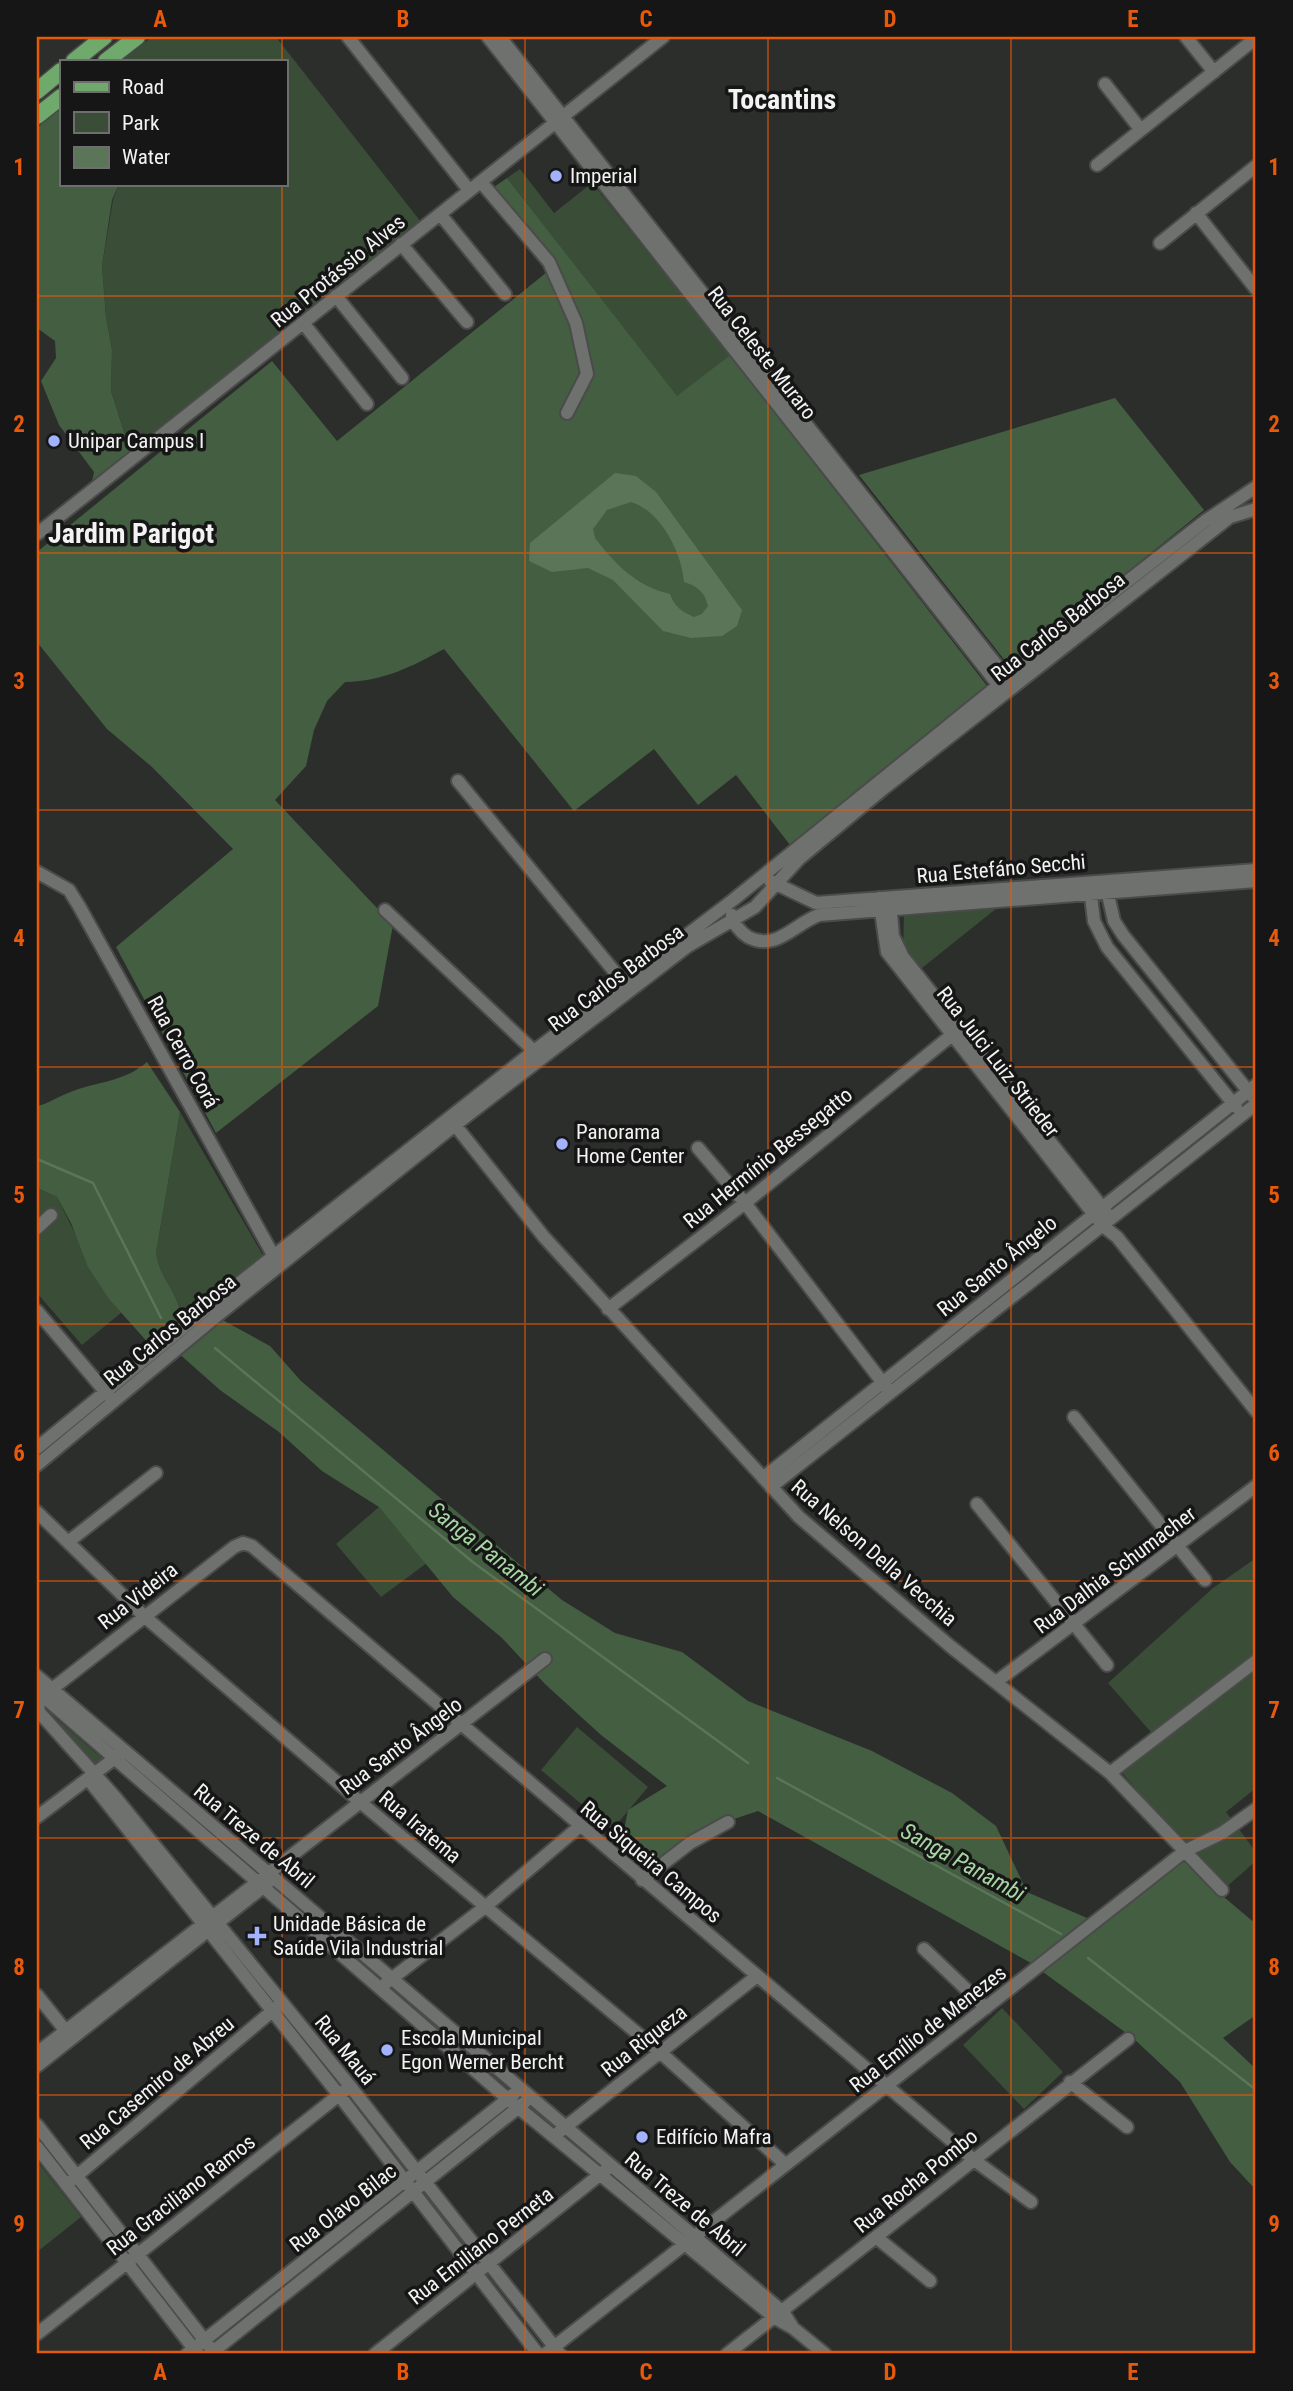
<svg xmlns="http://www.w3.org/2000/svg" width="1293" height="2391" viewBox="0 0 1293 2391" font-family="'Roboto Condensed',sans-serif">
<rect width="100%" height="100%" fill="#2c2e2c"/>
<path fill="#394d37" d="M 152,37 L 276,37 L 421,222 L 131,454 L 111,391 L 112,350 L 106,317 L 102,266 L 113,200 L 119,184 L 285,184 L 285,61 L 121,61 Z
M 520,169 L 554,213 L 592,183 L 730,355 L 677,397 L 507,178 Z
M 997,908 L 917,972 L 903,954 L 904,914 Z
M 180,1112 L 264,1257 L 181,1319 C 180,1293 160,1280 156,1253 Z
M 37,1188 L 57,1197 L 102,1288 L 122,1312 L 82,1345 L 37,1293 Z
M 379,1507 L 424,1560 L 435,1557 L 381,1597 L 336,1544 Z
M 1256,1558 L 1256,1788 L 1226,1812 L 1256,1852 L 1256,1861 L 1224,1889 L 1185,1844 L 1188,1842 L 1183,1844 L 1119,1769 L 1157,1739 L 1108,1683 L 1213,1588 Z
M 51,1714 L 97,1754 L 104,1759 L 95,1765 Z
M 577,1727 L 648,1787 L 612,1830 L 541,1770 Z
M 1002,2008 L 1063,2072 L 1024,2109 L 963,2045 Z
M 37,2161 L 81,2217 L 37,2252 Z"/>
<path fill="#445e42" d="M 61,108 L 61,184 L 119,184 L 112,200 L 102,266 L 106,317 L 112,350 L 111,391 L 131,454 L 91,486 L 94,472 L 59,425 L 41,381 L 56,358 L 55,341 L 37,328 L 37,128 Z
M 507,178 L 677,396 L 730,355 L 988,687 L 790,845 L 736,775 L 698,805 L 654,749 L 574,811 L 444,649 C 411,667 384,681 345,682 L 327,701 L 314,730 L 306,766 L 275,800 L 393,925 L 378,1006 L 216,1133 L 116,947 L 233,849 L 152,767 L 107,729 L 37,642 L 37,552 L 272,361 L 337,441 L 547,272 L 484,194 Z
M 1115,398 L 1204,510 L 1010,667 L 859,475 Z
M 147,1062 L 180,1112 L 156,1253 C 160,1280 180,1293 181,1319 L 151,1346 L 109,1299 L 88,1267 L 71,1223 L 57,1197 L 37,1188 L 37,1106 C 48,1104 57,1097 68,1093 C 96,1081 123,1083 147,1062 Z
M 217,1317 L 270,1346 L 301,1381 L 562,1600 L 615,1633 L 682,1652 L 748,1701 L 872,1751 L 952,1793 L 996,1826 L 1027,1892 L 1087,1918 L 1031,1963 L 758,1811 L 716,1825 L 660,1858 L 641,1855 L 624,1830 L 628,1810 L 667,1786 L 601,1735 L 545,1684 L 502,1638 L 453,1597 L 379,1507 L 322,1471 L 279,1432 L 220,1390 L 176,1351 Z
M 1186,1857 L 1219,1893 L 1256,1924 L 1256,2015 L 1223,2038 L 1256,2069 L 1256,2190 L 1230,2162 L 1180,2082 L 1133,2038 L 1043,1972 Z"/>
<path fill="#5b7558" fill-rule="evenodd" d="M 615,473 L 636,476 L 656,492 L 742,610 L 737,626 L 722,636 L 691,638 L 663,631 L 613,580 L 588,568 L 552,572 L 529,561 L 530,543 ZM 631,502 C 661,511 682,553 684,582 C 698,586 705,593 708,606 L 702,614 L 694,617 C 682,612 674,606 670,594 C 636,586 616,565 595,538 L 593,529 L 607,510 Z"/>
<g fill="none" stroke-linecap="round" stroke-linejoin="round">
<path stroke="#5b7558" stroke-width="2.5" d="M 37,1159 L 93,1183 L 161,1318
M 215,1348 L 474,1563 L 748,1763
M 777,1778 L 1061,1934
M 1088,1958 L 1256,2090"/>
<g stroke="#4a4b4a" stroke-width="16">
<path id="minor" d="M 348,37 L 469,190
M 488,37 L 1003,691
M 500,37 L 1010,682
M 1186,37 L 1214,72
M 1105,84 L 1141,130
M 1097,165 L 1256,38
M 481,182 L 549,262 L 576,323 L 587,374 L 567,413
M 1196,213 L 1256,289
M 440,214 L 505,294
M 1160,243 L 1256,166
M 401,244 L 467,322
M 336,296 L 402,378
M 304,324 L 367,404
M 37,534 L 663,37
M 458,781 L 623,982
M 37,872 L 69,890 L 79,906 L 277,1262
M 770,881 L 816,903 L 1256,870
M 1106,886 L 1114,921 L 1123,935 L 1252,1096
M 1090,888 L 1094,921 L 1107,947 L 1236,1107
M 879,898 L 887,952 L 1103,1226 L 1117,1237 L 1256,1411
M 890,901 L 893,936 L 903,957 L 1106,1212
M 385,910 L 534,1051
M 732,915 C 733,923 740,932 748,937 C 776,952 794,924 819,915 L 1256,881
M 451,1120 L 544,1237 L 799,1517 L 950,1646 L 1110,1773 L 1222,1890
M 698,1148 L 745,1203 L 886,1387
M 37,1228 L 51,1215
M 608,1309 L 745,1203 L 952,1035
M 37,1311 L 109,1396
M 1074,1417 L 1205,1580
M 37,1448 L 205,1310 L 534,1051 L 733,900 L 1115,591 L 1205,521 L 1256,487
M 37,1465 L 218,1315 L 455,1125 L 688,946 L 755,907 L 799,859 L 883,789 L 1230,517 L 1256,509
M 763,1478 L 1256,1085
M 771,1487 L 1256,1104
M 977,1504 L 1107,1665
M 37,1512 L 144,1616 L 359,1801 L 661,2053 L 785,2164
M 68,1542 L 156,1473
M 37,1676 L 783,2312 L 792,2326
M 996,1682 L 1256,1486
M 52,1689 L 234,1547 L 243,1543 L 252,1546 L 974,2160 L 1031,2202
M 37,1691 L 509,2100 L 775,2318 L 793,2328 L 825,2354
M 43,1697 L 38,1703 L 39,1712 L 116,1798 L 350,2086 L 560,2354
M 1110,1773 L 1256,1661
M 92,1784 L 339,2095 L 538,2354
M 37,1817 L 119,1755
M 642,1880 L 690,1843 L 728,1822
M 924,1949 L 986,2008
M 386,1983 L 485,1907 L 579,1827
M 37,1995 L 69,2035
M 37,2053 L 545,1659
M 37,2066 L 267,1884
M 1070,2082 L 1127,2127
M 37,2125 L 209,2346
M 559,2132 L 757,1976
M 37,2147 L 198,2354
M 66,2185 L 277,2007
M 876,2237 L 930,2281
M 37,2334 L 344,2091
M 187,2354 L 514,2094
M 210,2354 L 524,2103
M 375,2354 L 607,2169
M 545,2354 L 1185,1851 L 1222,1833 L 1256,1809
M 727,2354 L 1128,2039"/>
</g>
<g stroke="#4a4b4a" stroke-width="19">
<path id="major" d="M 74,61 L 104,37
M 106,61 L 137,37
M 37,91 L 61,71
M 37,116 L 61,97"/>
</g>
<use href="#minor" stroke="#6f716e" stroke-width="12"/>
<use href="#major" stroke="#70a96c" stroke-width="16"/>
</g>
<path fill="none" stroke="#e8590c" stroke-width="2" stroke-opacity="0.55" d="M 282,37 L 282,61M 525,37 L 525,2354M 768,37 L 768,2354M 1011,37 L 1011,2354M 282,184 L 282,2354M 37,296 L 1256,296M 37,553 L 1256,553M 37,810 L 1256,810M 37,1067 L 1256,1067M 37,1324 L 1256,1324M 37,1581 L 1256,1581M 37,1838 L 1256,1838M 37,2095 L 1256,2095"/>
<g fill="#a3b2fd" stroke="#151615" stroke-width="2.5">
<circle cx="556" cy="176" r="7"/>
<circle cx="54" cy="441" r="7"/>
<circle cx="562" cy="1144" r="7"/>
<path d="M253.5 1925.5h7v7h7v7h-7v7h-7v-7h-7v-7h7z"/>
<circle cx="387" cy="2050" r="7"/>
<circle cx="642" cy="2137" r="7"/>
</g>
<g text-anchor="middle" stroke-width="7" stroke-linejoin="round" paint-order="stroke">
<g font-size="21" fill="#f2f3f2" stroke="#151615" text-anchor="start">
<text x="570" y="183">Imperial</text>
<text x="68" y="448">Unipar Campus I</text>
<text x="576" y="1139">Panorama<tspan x="576" dy="24">Home Center</tspan></text>
<text x="273" y="1931">Unidade Básica de<tspan x="273" dy="24">Saúde Vila Industrial</tspan></text>
<text x="401" y="2045">Escola Municipal<tspan x="401" dy="24">Egon Werner Bercht</tspan></text>
<text x="656" y="2144">Edifício Mafra</text>
</g>
<g font-size="21" fill="#f2f3f2" stroke="#151615">
<text transform="translate(338 271) rotate(-39)" y="7">Rua Protássio Alves</text>
<text transform="translate(762 353) rotate(52)" y="7">Rua Celeste Muraro</text>
<text transform="translate(1058 627) rotate(-38)" y="7">Rua Carlos Barbosa</text>
<text transform="translate(1001 869) rotate(-5)" y="7">Rua Estefáno Secchi</text>
<text transform="translate(616 978) rotate(-37)" y="7">Rua Carlos Barbosa</text>
<text transform="translate(183 1052) rotate(61)" y="7">Rua Cerro Corá</text>
<text transform="translate(998 1062) rotate(52)" y="7">Rua Julci Luiz Strieder</text>
<text transform="translate(768 1158) rotate(-39)" y="7">Rua Hermínio Bessegatto</text>
<text transform="translate(997 1266) rotate(-39)" y="7">Rua Santo Ângelo</text>
<text transform="translate(170 1330) rotate(-39)" y="7">Rua Carlos Barbosa</text>
<text transform="translate(874 1553) rotate(41)" y="7">Rua Nelson Della Vecchia</text>
<text transform="translate(1115 1570) rotate(-37)" y="7">Rua Dalhia Schumacher</text>
<text transform="translate(138 1596) rotate(-38)" y="7">Rua Videira</text>
<text transform="translate(401 1746) rotate(-37)" y="7">Rua Santo Ângelo</text>
<text transform="translate(420 1827) rotate(40)" y="7">Rua Iratema</text>
<text transform="translate(254 1836) rotate(40)" y="7">Rua Treze de Abril</text>
<text transform="translate(651 1862) rotate(40)" y="7">Rua Siqueira Campos</text>
<text transform="translate(928 2029) rotate(-38)" y="7">Rua Emílio de Menezes</text>
<text transform="translate(644 2041) rotate(-38)" y="7">Rua Riqueza</text>
<text transform="translate(345 2050) rotate(51)" y="7">Rua Mauá</text>
<text transform="translate(157 2083) rotate(-40)" y="7">Rua Casemiro de Abreu</text>
<text transform="translate(916 2181) rotate(-39)" y="7">Rua Rocha Pombo</text>
<text transform="translate(181 2195) rotate(-38)" y="7">Rua Graciliano Ramos</text>
<text transform="translate(685 2204) rotate(40)" y="7">Rua Treze de Abril</text>
<text transform="translate(343 2208) rotate(-38)" y="7">Rua Olavo Bilac</text>
<text transform="translate(481 2246) rotate(-38)" y="7">Rua Emiliano Perneta</text>
</g>
<g font-size="23" font-style="italic" fill="#a7d5a3" stroke="#151615">
<text transform="translate(486 1549) rotate(38)" y="8">Sanga Panambi</text>
<text transform="translate(963 1862) rotate(29)" y="8">Sanga Panambi</text>
</g>
<g font-size="28" font-weight="bold" fill="#f2f3f2" stroke="#151615">
<text x="782" y="109">Tocantins</text>
<text x="131" y="543">Jardim Parigot</text>
</g>
</g>
<rect width="1293" height="2391" fill="none" stroke="#151615" stroke-width="77"/>
<rect x="60" y="60" width="228" height="126" fill="#151615" stroke="#6d6e6d" stroke-width="2"/>
<rect x="74" y="82" width="35" height="10" fill="#70a96c" stroke="#6d6e6d" stroke-width="2"/>
<text x="122" y="94" font-size="21" fill="#f2f3f2">Road</text>
<rect x="74" y="112" width="35" height="21" fill="#394d37" stroke="#6d6e6d" stroke-width="2"/>
<text x="122" y="130" font-size="21" fill="#f2f3f2">Park</text>
<rect x="74" y="147" width="35" height="21" fill="#5b7558" stroke="#6d6e6d" stroke-width="2"/>
<text x="122" y="164" font-size="21" fill="#f2f3f2">Water</text>
<rect x="38" y="38" width="1216" height="2314" fill="none" stroke="#e8590c" stroke-width="2.5"/>
<g font-size="23" text-anchor="middle" font-weight="bold" fill="#e8590c">
<text x="160" y="27">A</text>
<text x="403" y="27">B</text>
<text x="646" y="27">C</text>
<text x="890" y="27">D</text>
<text x="1133" y="27">E</text>
<text x="19" y="175">1</text>
<text x="1274" y="175">1</text>
<text x="19" y="432">2</text>
<text x="1274" y="432">2</text>
<text x="19" y="689">3</text>
<text x="1274" y="689">3</text>
<text x="19" y="946">4</text>
<text x="1274" y="946">4</text>
<text x="19" y="1203">5</text>
<text x="1274" y="1203">5</text>
<text x="19" y="1461">6</text>
<text x="1274" y="1461">6</text>
<text x="19" y="1718">7</text>
<text x="1274" y="1718">7</text>
<text x="19" y="1975">8</text>
<text x="1274" y="1975">8</text>
<text x="19" y="2232">9</text>
<text x="1274" y="2232">9</text>
<text x="160" y="2380">A</text>
<text x="403" y="2380">B</text>
<text x="646" y="2380">C</text>
<text x="890" y="2380">D</text>
<text x="1133" y="2380">E</text>
</g>
</svg>
